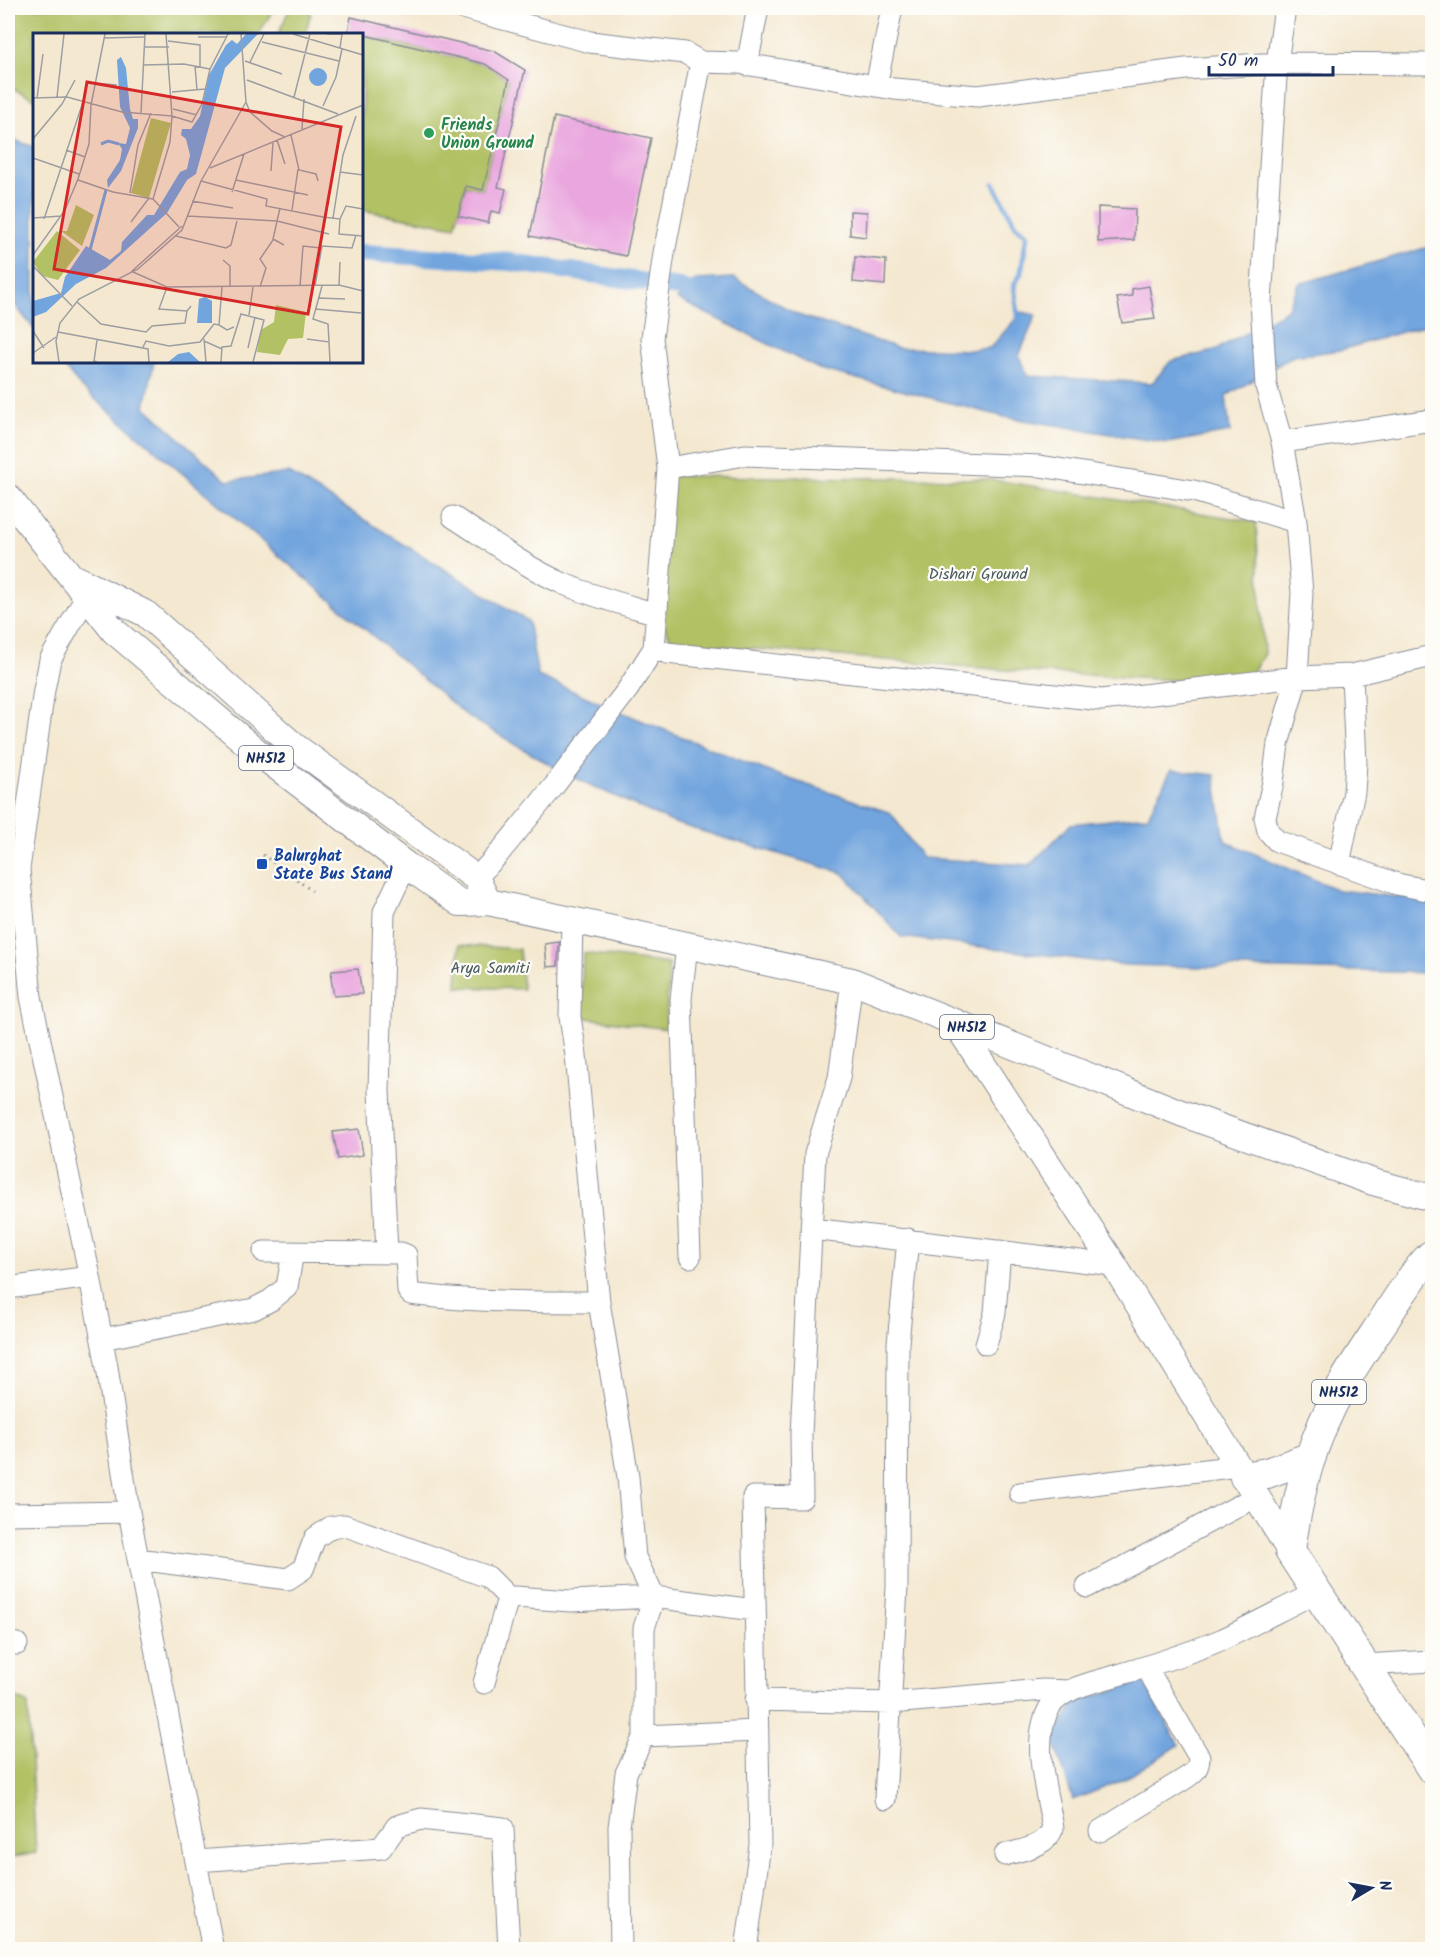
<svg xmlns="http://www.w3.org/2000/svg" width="1440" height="1957" viewBox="0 0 1440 1957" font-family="Kalam,sans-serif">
<rect width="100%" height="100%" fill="#fdfcf7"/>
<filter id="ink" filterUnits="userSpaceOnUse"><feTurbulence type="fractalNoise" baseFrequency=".0167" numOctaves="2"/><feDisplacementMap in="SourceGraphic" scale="12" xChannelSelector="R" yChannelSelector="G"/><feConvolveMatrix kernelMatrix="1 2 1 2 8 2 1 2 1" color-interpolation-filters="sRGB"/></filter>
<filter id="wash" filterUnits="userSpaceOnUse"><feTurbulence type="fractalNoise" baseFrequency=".008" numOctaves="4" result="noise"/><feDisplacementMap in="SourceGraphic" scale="24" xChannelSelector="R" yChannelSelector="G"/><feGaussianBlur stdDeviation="1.35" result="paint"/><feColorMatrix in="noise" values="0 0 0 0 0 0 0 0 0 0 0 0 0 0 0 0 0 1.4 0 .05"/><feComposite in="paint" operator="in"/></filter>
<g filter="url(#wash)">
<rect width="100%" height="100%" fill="#f4e8d0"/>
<path fill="#b1c163" stroke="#667860" stroke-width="1.5" d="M 8,8 L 274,8 L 259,34 L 34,34 L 34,99 L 8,86 Z
M 290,8 L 302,8 L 311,13 L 305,34 L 278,34 Z
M 362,35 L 485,64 L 509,80 L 483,190 L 466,186 L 455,227 L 362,210 Z
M 671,476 L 988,479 L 1256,522 L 1264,654 L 1245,684 L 1028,672 L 673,642 L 660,619 Z
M 459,945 L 519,949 L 523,989 L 457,987 Z
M 583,953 L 669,964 L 666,1029 L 581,1017 Z
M 10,1695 L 28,1704 L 36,1853 L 8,1858 L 8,1696 Z"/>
<path fill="#72a5de" stroke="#466a9e" stroke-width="1.5" d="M 8,138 L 34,147 L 34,329 L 8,296 Z
M 1432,246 L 1432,323 L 1341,350 L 1293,356 L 1226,396 L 1230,432 L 1167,443 L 1005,417 L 819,369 L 677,299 L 696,280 L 734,278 L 798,315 L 899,348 L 972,350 L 990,348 L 1022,312 L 1036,315 L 1019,356 L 1028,376 L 1152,383 L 1171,361 L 1214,351 L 1287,310 L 1299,284 Z
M 60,362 L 154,362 L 145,407 L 227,481 L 289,473 L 528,621 L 538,676 L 640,720 L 772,773 L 891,813 L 922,858 L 1030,865 L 1071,824 L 1148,816 L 1171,770 L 1215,775 L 1225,841 L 1338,890 L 1432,901 L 1432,973 L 1126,965 L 901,937 L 843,873 L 674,823 L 566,774 L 467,716 L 81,387 Z
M 1143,1681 L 1179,1745 L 1123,1780 L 1073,1800 L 1053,1739 L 1074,1703 Z"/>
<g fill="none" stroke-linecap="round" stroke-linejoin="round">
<path stroke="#72a5de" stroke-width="5" d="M 994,184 L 1016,226 L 1027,234 L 1021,273 L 1014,285 L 1019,322"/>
<path stroke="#72a5de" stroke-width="18" d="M 362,253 L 510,262 L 679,287 L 708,300"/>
</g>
<g id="blocks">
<path fill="#eaa7df" d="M 351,17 L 494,51 L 525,70 L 498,187 L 506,189 L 500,213 L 491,211 L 488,223 L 458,216 L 466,186 L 483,190 L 509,80 L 485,64 L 348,31 Z
M 554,117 L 651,138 L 626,256 L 530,236 Z
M 1098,207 L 1135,209 L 1134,240 L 1098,242 Z
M 850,211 L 867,212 L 866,237 L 850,235 Z
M 855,257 L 886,260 L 885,285 L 853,282 Z
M 1149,286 L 1155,319 L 1122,323 L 1117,298 L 1132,296 L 1132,289 Z
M 559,942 L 558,966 L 547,967 L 545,944 Z
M 358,969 L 362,994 L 334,996 L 331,978 L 332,971 Z
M 359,1129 L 363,1155 L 338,1159 L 333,1132 Z"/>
</g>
</g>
<g filter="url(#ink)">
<use href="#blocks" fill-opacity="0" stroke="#888c97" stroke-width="1.5"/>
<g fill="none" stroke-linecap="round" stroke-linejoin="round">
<g stroke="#888c97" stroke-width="23">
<path id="minor" d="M 462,8 L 590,42 L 685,53 L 701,62 L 739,63 L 894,89 L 978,96 L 1186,69 L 1277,63 L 1432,64
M 1285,8 L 1277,63 L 1261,301 L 1266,386 L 1282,442 L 1296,522 L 1302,593 L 1297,677 L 1352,675 L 1432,656
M 747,65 L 758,8
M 876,86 L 892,8
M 1282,442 L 1432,420
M 668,468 L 745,455 L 1040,466 L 1194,491 L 1296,522
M 453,517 C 489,540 525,567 564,584 C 594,597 626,605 657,614
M 86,597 L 50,660 L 44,690 L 19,869 L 31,997 L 90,1277 L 107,1367 L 129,1512 L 213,1950
M 654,648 L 667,653 L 1101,700 L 1297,677 L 1278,744 L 1273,782 L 1265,818 L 1268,831 L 1277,841 L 1397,884 L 1432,891
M 1339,864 L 1354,792 L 1356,763 L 1352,675
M 476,878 L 496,857 L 554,786 L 628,689 L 654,648 L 668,468 L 652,338 L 664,253 L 701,62
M 572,920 L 570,1017 L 576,1055 L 599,1302 L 628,1477 L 635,1557 L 654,1597 L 644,1628 L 644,1736 L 626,1773 L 619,1827 L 621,1950
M 687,945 L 681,999 L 690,1257
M 812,1229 L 1114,1265
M 264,1252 L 401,1253 L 406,1255 L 408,1291 L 411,1294 L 418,1295 C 479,1302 538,1302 599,1302
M 387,1252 L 379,1091 L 384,912 L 406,865
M 8,1288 L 90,1277
M 102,1339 L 254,1309 L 271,1300 L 287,1287 L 293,1252
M 986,1344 L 995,1313 L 1000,1251
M 1020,1493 L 1238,1466
M 8,1514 L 129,1512
M 138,1559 L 288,1579 L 303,1569 L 315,1538 L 331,1527 L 344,1525 L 488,1577 L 510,1599
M 1087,1587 L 1257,1496
M 8,1643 L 17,1644
M 1365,1665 L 1432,1661
M 484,1683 L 506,1605 L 510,1599 L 515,1597 L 571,1601 L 654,1597 L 754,1610
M 756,1700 L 891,1703 L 1043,1690 L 1070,1691
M 644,1736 L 757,1731
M 885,1799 L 897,1587 L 898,1343 L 908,1239
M 1100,1831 L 1186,1778 C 1195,1772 1199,1768 1199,1757 L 1146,1667
M 1005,1855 C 1023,1849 1045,1848 1053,1828 C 1047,1792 1030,1740 1050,1707 C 1062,1688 1095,1682 1115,1676 C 1152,1665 1188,1654 1223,1639 C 1255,1624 1286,1607 1317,1592
M 197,1861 L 381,1848 L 397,1826 L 421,1819 L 503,1828 L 509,1950
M 746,1950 L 760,1845 L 753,1497 L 802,1498 L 801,1435 L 815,1154 L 839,1078 L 852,981"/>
</g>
<g stroke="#888c97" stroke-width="28">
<path id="major" d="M 8,497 L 114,631 L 256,751 L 406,865 L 460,903 L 488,902 L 852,981 L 1181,1113 L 1373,1182 L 1432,1198
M 77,579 L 146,614 L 293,745 L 476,878 L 488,902
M 955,1022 L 1114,1265 L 1290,1551"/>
</g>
<g stroke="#888c97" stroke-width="32">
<path id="highway" d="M 1432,1255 C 1420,1264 1395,1302 1386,1317 C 1371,1340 1355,1362 1342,1386 C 1312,1438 1298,1492 1290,1551 L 1432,1769
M 1245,1477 L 1267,1473 L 1311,1457"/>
</g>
<path stroke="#888c97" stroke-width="3" stroke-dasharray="1.5 4.5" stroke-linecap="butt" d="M 263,855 L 312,891"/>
<use href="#minor" stroke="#fff" stroke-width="21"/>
<use href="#major" stroke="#fff" stroke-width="26"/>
<use href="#highway" stroke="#fff" stroke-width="30"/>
</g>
</g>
<circle fill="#2e9e5b" stroke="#fdfcf7" stroke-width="2" cx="429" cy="133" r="6"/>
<rect fill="#1a4fb4" stroke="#fdfcf7" stroke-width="2" x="256" y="858" width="12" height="12" rx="3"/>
<g text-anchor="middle" stroke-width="4.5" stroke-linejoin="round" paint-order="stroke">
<g fill="#fdfcf7" stroke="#5f6c8c" stroke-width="1.5">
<rect x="239" y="746" width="54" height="24" rx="4.5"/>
<rect x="940" y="1015" width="54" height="24" rx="4.5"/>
<rect x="1312" y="1380" width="54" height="24" rx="4.5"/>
</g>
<g font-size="15" font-weight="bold" fill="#1b2f5e">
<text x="266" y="763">NH512</text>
<text x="967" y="1032">NH512</text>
<text x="1339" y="1397">NH512</text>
</g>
<g font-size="16" font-weight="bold" fill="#27864d" stroke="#fdfcf7" text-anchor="start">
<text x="441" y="130">Friends<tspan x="441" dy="18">Union Ground</tspan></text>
</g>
<g font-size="16" fill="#485b60" stroke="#fdfcf7">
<text x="978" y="579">Dishari Ground</text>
<text x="490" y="973">Arya Samiti</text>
</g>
<g font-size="16" font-weight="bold" fill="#164399" stroke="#fdfcf7" text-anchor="start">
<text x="274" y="861">Balurghat<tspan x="274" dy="18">State Bus Stand</tspan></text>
</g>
</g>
<g transform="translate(33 33)">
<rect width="330" height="330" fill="#f4e8d0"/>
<path d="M 118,85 L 138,90 L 116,165 L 98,160 ZM 43,172 L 61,182 L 49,213 L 28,198 L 34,198 ZM 24,198 L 47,217 L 25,247 L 9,243 L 0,229 ZM 243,272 L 273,279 L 270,305 L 255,306 L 247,322 L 224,319 L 228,297 L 241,289 Z" fill="#b1c163"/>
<path d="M 213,1 L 225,1 L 192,35 L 163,141 L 154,147 L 134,180 L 73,235 L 43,251 L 13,279 L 0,284 L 0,268 L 28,260 L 32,244 L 53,213 L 77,227 L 88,218 L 89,209 L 114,182 L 121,182 L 147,139 L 154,136 L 157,122 L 153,106 L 148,102 L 149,96 L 158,96 L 167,83 L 176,42 L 193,12 L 199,7 L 204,11 ZM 88,24 L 93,35 L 97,76 L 100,86 L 105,86 L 105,95 L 88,138 L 75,155 L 74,147 L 87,127 L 89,116 L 85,110 L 93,111 L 97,95 L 87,74 L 84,27 ZM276 44a9 9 0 1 1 18 0a9 9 0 1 1-18 0ZM 172,264 L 179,268 L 179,290 L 164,290 L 166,266 ZM 156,319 L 167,329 L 135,329 L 145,321 Z" fill="#72a5de"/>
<path fill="none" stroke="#72a5de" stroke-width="3" d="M 68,111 L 75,108 L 86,111M 57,217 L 73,157"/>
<path fill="none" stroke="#9d9ea2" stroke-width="1.5" d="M 208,1 L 213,69 L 217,79 L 239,98 L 252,104 L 330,72M 260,1 L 330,22M 294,1 L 309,1 L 307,15M 165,4 L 193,4M 71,5 L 111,4M 135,8 L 167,12 L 167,34M 229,9 L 306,28M 111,14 L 136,14M 212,28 L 249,41M 217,29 L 231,1M 110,32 L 151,31 L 177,36M 162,33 L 164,57M 214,47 L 305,81M 62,50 L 84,52M 139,59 L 172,56M 24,64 L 31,1M 261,64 L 277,1M 0,65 L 34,64 L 89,79 L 139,83 L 133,1M 4,65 L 10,21M 290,73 L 303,44 L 309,16M 140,76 L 164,82M 108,80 L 112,1M 269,96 L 271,66M 258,102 L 266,137 L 283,141 L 285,148M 0,106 L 29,71 L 42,47M 244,107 L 252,131M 33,117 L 52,124M 0,125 L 46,141M 177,135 L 252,104M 238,138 L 240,110M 307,139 L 330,142M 45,147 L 80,159 L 120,166 L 146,194M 203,147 L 275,162M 168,148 L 234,166 L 233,173 L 290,184 L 307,186 L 313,173 L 330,176M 199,159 L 211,121M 97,160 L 105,112 L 118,80M 120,166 L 137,109 L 139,83 L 159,89 L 169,71 L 177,36 L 195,1M 159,168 L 200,175M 247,175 L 240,206 L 251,212M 259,177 L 265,136M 154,183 L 244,188 L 296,201M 0,185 L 28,183M 300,185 L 310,122 L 323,83M 11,186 L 50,69M 307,186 L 306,201 L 330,203M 98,189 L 116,165M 143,203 L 193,215 L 198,212 L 204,188M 0,222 L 32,177 L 45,146 L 56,111 L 58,72 L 72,1M 190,227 L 197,233 L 197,254M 0,233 L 39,273M 98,239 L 149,193M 100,239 L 134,254 L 306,252 L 330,258M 306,252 L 307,229M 267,253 L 270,213 L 288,215M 282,253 L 289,213 L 319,215 L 323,202M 134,254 L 126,276 L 154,278 L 158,273M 189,254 L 186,292 L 194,297 L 201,294M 227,254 L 233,235 L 227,226 L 240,207M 285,265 L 312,266M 44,269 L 68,291 L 113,299 L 119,293 L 152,290 L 154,278M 282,276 L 328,280M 216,282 L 220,254M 0,298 L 11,315M 25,299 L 115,316 L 116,329M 171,306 L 173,329M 274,306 L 296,309 L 295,291 L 280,286 L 289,253M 64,307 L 61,328 L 64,329M 171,308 L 189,316M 296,309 L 297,329M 110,314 L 113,308 L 136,313 L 167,309 L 181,291 L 186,292M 215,315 L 222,284M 0,320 L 23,304M 26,329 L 23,308 L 27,290 L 46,266 L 105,236 L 149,197 L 168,148 L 213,69M 188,329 L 189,314 L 198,313 L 208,281 L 231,287 L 220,329"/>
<path fill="#d62828" fill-opacity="0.15" stroke="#d62828" stroke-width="3" d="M 54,49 L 308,94 L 275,281 L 21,236 Z"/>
<rect width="330" height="330" fill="none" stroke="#1b2f5e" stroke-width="3"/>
</g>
<rect width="1440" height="1957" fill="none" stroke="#fdfcf7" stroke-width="30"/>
<g transform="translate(1371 1888) rotate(80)" stroke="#fdfcf7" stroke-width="4.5" paint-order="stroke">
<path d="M0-4.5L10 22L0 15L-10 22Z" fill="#1b2f5e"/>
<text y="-9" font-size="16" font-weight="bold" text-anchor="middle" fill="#1b2f5e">N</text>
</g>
<path d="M1209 66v9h124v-9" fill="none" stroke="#1b2f5e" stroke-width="3"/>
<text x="1218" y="66" font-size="18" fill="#1b2f5e" stroke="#fdfcf7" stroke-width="4.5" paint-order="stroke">50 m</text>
</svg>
